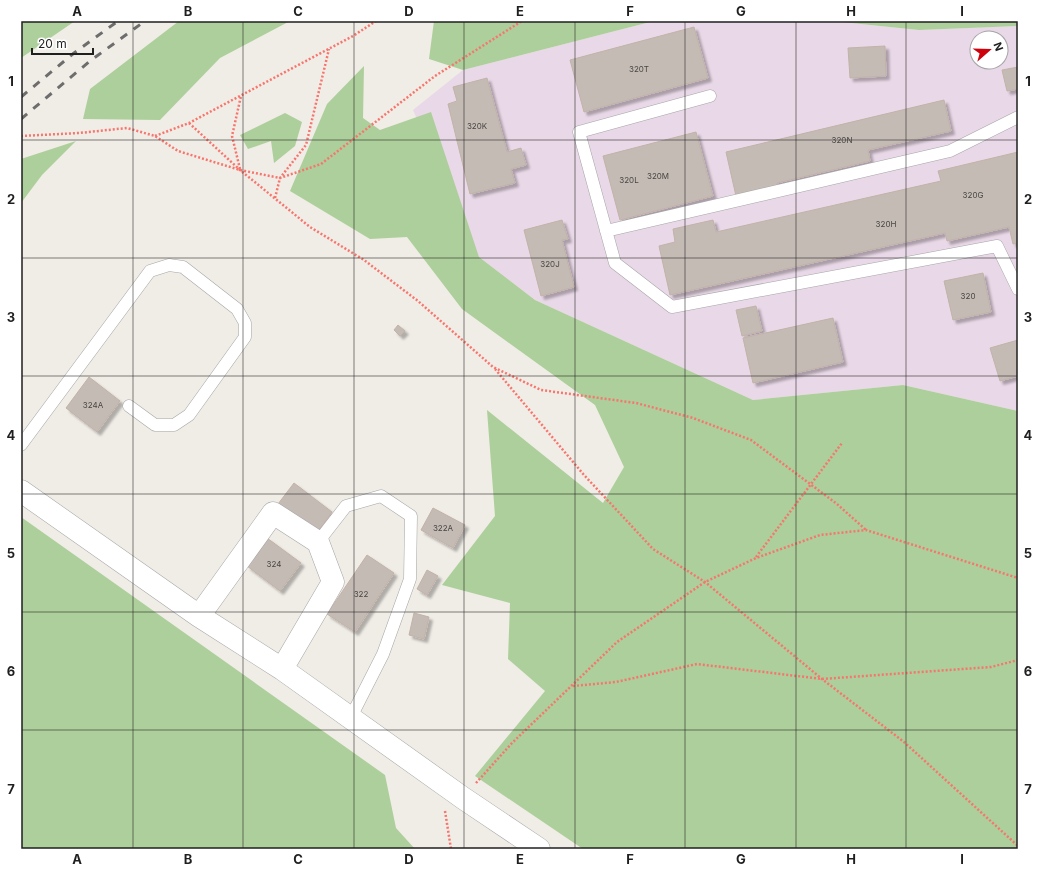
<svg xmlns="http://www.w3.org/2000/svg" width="1039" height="870" viewBox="0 0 1039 870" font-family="Inter,sans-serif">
<defs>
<filter id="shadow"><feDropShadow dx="3.5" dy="3.5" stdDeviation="1" flood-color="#0004"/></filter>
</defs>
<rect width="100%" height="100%" fill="#f0ece6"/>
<path fill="#e9d8e7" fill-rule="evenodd" d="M 654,21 L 832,21 L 919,30 L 1018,26 L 1018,411 L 903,385 L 753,400 L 535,300 L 479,257 L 413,110 L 463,70 ZM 977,38 L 1001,38 L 1001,62 L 977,62 Z"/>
<path fill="#adcf9b" d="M 21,21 L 75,21 L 21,58 Z
M 179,21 L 290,21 L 220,58 L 160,120 L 83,119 L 90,89 Z
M 434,21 L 654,21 L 463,70 L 429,59 Z
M 832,21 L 1018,21 L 1018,26 L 919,30 Z
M 364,66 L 363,118 L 380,130 L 431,112 L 479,257 L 535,300 L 753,400 L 903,385 L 1018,411 L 1018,849 L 583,849 L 475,776 L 545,691 L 508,659 L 510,603 L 442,585 L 495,516 L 487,410 L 603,503 L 624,467 L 595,405 L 462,309 L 407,237 L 370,239 L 290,191 L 327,104 Z
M 285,113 L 302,122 L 295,146 L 274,163 L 271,141 L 248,149 L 240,135 Z
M 76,141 L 42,175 L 21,203 L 21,159 Z
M 21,517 L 385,775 L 396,828 L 415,849 L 21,849 Z"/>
<path fill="#c5bbb5" stroke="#c2b2a8" filter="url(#shadow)" d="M 694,27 L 708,78 L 584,112 L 570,60 Z
M 885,46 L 886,76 L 850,78 L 848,48 Z
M 1018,67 L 1018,89 L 1007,91 L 1002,70 Z
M 487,78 L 507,152 L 521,148 L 526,165 L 511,169 L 515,183 L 470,194 L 448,104 L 457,101 L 453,87 Z
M 944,100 L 951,131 L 868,150 L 870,161 L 777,183 L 777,186 L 736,196 L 726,152 Z
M 696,132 L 713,196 L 620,220 L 603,156 Z
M 1018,152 L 1018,243 L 1013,244 L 1009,227 L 947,241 L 945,233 L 670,295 L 659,246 L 675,242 L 673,229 L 713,220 L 716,232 L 941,181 L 938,171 Z
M 562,220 L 568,239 L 562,240 L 574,287 L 541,296 L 524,230 Z
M 983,273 L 991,312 L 953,320 L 944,281 Z
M 756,306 L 762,331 L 742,336 L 736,310 Z
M 833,318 L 843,362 L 753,383 L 743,338 Z
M 398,325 L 405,331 L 400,336 L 394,330 Z
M 1018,340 L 1018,376 L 1000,381 L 990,348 Z
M 89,377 L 120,401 L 97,432 L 66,408 Z
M 294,483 L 332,512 L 317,533 L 278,504 Z
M 433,508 L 465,525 L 453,548 L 421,530 Z
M 267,538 L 301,563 L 280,591 L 247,566 Z
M 367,555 L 394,573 L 355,632 L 327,614 Z
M 427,570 L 438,576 L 427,595 L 417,589 Z
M 414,613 L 429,617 L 424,639 L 409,635 Z"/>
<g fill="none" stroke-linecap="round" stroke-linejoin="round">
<g stroke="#a6a6a6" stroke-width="13">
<path id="lane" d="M 710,96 L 579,132 L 615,263 L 672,307 L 997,246 L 1018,289
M 606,231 L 950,151 L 1018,117
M 21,445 L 150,271 L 169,265 L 183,267 L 237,309 L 245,323 L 245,337 L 189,415 L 174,425 L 155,425 L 129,406
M 318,542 L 346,506 L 381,496 L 411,516 L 410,579 L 383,654 L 351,717"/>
</g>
<g stroke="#a6a6a6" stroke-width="23">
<path id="street" d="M 21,491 L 199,616 L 282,669 L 463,798 L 539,849
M 199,616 L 273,513 L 318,542 L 333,582 L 282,669"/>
</g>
<path stroke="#f8756e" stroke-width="2.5" stroke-dasharray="2 2" stroke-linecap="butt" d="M 189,123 L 240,170 L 310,227 L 364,260 L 418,301 L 493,367 L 541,390 L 636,403 L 693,418 L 751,440 L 837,504 L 866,530
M 21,136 L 79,133 L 127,128 L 155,136 L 178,151 L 240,170 L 280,178 L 321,164 L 435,76 L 522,21
M 155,136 L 189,123 L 353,36 L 376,21
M 240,169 L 232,136 L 241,96
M 275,198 L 280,178 L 306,145 L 329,49
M 495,369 L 584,475 L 653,549 L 705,582 L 822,679 L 904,742 L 1018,846
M 756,557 L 842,443
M 573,686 L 616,682 L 697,664 L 822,679 L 991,667 L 1018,660
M 476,783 L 512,743 L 617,642 L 705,582 L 756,558 L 820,535 L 866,530 L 1018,578
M 445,811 L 451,849"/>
<use href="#lane" stroke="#fff" stroke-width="12"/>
<use href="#street" stroke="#fff" stroke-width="22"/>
<path stroke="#6d6d6d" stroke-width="3" stroke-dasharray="8 8" stroke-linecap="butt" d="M 21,97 L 74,53 L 118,21
M 21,119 L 90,61 L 145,21"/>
</g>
<path fill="none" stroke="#1f1f1f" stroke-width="1" stroke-opacity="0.55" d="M 133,21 L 133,849M 243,21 L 243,849M 354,21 L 354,849M 464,21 L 464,849M 575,21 L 575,849M 685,21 L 685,849M 796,21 L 796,849M 906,21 L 906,849M 21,140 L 1018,140M 21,258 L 1018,258M 21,376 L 1018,376M 21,494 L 1018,494M 21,612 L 1018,612M 21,730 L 1018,730"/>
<g text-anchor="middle" stroke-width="3.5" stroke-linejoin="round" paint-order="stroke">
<g font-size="8" fill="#484644">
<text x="639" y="72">320T</text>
<text x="477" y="129">320K</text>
<text x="842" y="143">320N</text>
<text x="658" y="179">320M</text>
<text x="629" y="183">320L</text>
<text x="973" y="198">320G</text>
<text x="886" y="227">320H</text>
<text x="550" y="267">320J</text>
<text x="968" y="299">320</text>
<text x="93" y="408">324A</text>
<text x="443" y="531">322A</text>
<text x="274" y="567">324</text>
<text x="361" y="597">322</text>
</g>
</g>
<rect width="1039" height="870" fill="none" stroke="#ffffff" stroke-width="44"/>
<g transform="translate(989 50) rotate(70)"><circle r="19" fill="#ffffff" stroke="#a5a5a5"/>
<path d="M0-3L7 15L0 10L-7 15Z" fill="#cd020d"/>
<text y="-6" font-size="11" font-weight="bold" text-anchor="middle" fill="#1f1f1f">N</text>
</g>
<path d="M32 48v6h61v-6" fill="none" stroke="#1f1f1f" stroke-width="2"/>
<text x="38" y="48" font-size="12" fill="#1f1f1f" stroke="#ffffff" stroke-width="3" paint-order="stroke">20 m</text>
<rect x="22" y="22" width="995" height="826" fill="none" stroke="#1f1f1f" stroke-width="1.5"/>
<g font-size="13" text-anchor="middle" font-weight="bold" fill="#1f1f1f">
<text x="77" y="16">A</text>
<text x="188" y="16">B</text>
<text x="298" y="16">C</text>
<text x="409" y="16">D</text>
<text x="520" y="16">E</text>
<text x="630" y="16">F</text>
<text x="741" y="16">G</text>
<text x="851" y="16">H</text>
<text x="962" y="16">I</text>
<text x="11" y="86">1</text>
<text x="1028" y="86">1</text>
<text x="11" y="204">2</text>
<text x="1028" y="204">2</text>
<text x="11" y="322">3</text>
<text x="1028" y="322">3</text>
<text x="11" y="440">4</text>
<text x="1028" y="440">4</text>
<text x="11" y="558">5</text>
<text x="1028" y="558">5</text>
<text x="11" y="676">6</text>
<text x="1028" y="676">6</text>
<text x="11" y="794">7</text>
<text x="1028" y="794">7</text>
<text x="77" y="864">A</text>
<text x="188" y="864">B</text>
<text x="298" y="864">C</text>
<text x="409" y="864">D</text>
<text x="520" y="864">E</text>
<text x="630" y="864">F</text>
<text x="741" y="864">G</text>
<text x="851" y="864">H</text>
<text x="962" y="864">I</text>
</g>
</svg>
